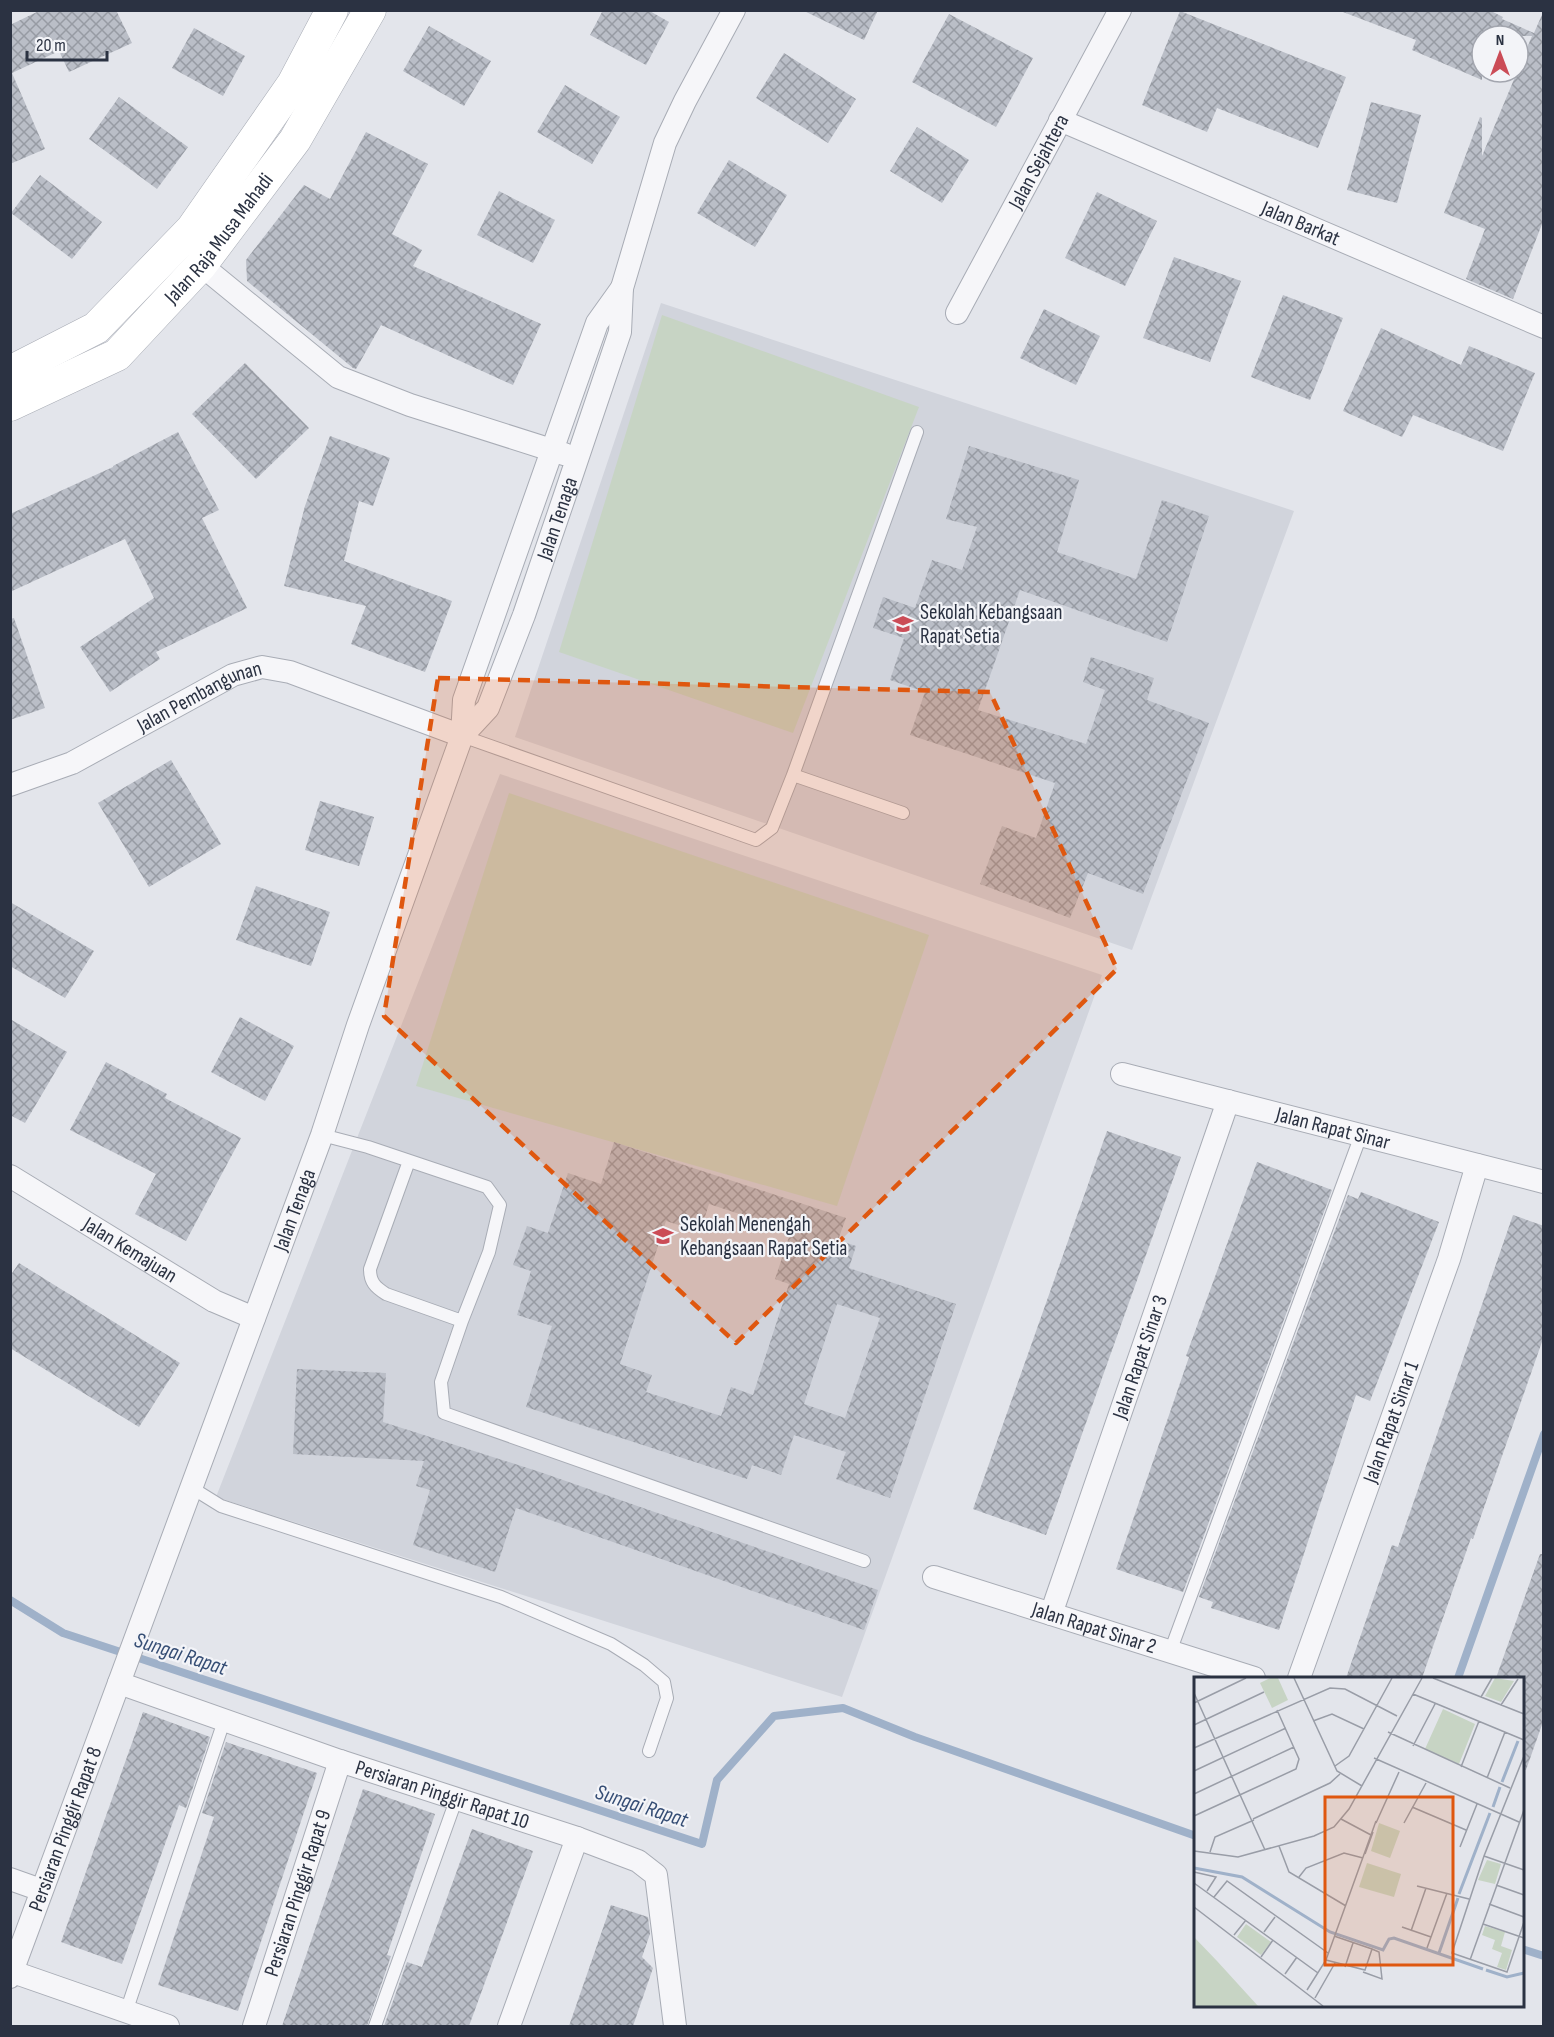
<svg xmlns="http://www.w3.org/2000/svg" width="1554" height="2037" viewBox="0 0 1554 2037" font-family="'Sofia Sans Condensed',sans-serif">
<defs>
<pattern id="building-cross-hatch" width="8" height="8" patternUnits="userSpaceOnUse" patternTransform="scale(1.5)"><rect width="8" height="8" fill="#babec7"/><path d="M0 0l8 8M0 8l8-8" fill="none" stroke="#979ba3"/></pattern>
</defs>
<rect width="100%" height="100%" fill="#e3e5eb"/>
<path fill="#d1d4dc" d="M 661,303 L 1294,511 L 1132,950 L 515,737 Z
M 500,774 L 1102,975 L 842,1697 L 216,1497 Z"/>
<path fill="#c7d4c4" d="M 662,315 L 919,407 L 793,733 L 559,652 Z
M 509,793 L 929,935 L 837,1206 L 416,1086 Z"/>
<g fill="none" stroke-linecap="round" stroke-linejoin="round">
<path stroke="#9fb1c9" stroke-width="8" d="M 10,1600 L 63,1633 L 702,1844 L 717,1780 L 774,1716 L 843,1708 L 915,1737 L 1196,1836
M 1458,1678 L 1544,1434
M 1522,1949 L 1544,1956"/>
</g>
<path fill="url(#building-cross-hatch)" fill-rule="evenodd" d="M 41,10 L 116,10 L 132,43 L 69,72 L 59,51 L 12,73 L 45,149 L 10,164 L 10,25 Z
M 603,10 L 648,10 L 669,22 L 646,65 L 590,35 Z
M 802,10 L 878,10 L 864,40 Z
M 1344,10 L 1489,10 L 1503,17 L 1502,19 L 1534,33 L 1544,10 L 1544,219 L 1513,299 L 1466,279 L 1485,229 L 1444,213 L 1480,117 L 1482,118 L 1482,156 L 1532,36 L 1482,36 L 1482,80 L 1412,50 L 1416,40 L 1343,12 Z
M 1180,11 L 1346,77 L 1318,148 L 1217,108 L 1207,132 L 1142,105 Z
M 949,14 L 1033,58 L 996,127 L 912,82 Z
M 429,26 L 491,61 L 464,106 L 403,71 Z
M 194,28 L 245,56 L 223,96 L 172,68 Z
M 784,53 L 856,99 L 828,143 L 756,98 Z
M 565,85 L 620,117 L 592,164 L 537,132 Z
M 119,97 L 188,147 L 157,189 L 89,139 Z
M 1371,102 L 1421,115 L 1397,203 L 1347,190 Z
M 917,127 L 969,160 L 942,203 L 890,171 Z
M 366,132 L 428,164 L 392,234 L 422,250 L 413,266 L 541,324 L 513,385 L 381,325 L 356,369 L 353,368 L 247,281 L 246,260 L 304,185 L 330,199 Z
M 729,160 L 787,195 L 755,247 L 697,213 Z
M 40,175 L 102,222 L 72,259 L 11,213 Z
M 499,191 L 555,220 L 533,263 L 477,235 Z
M 1097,192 L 1157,221 L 1125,286 L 1065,258 Z
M 1174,257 L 1241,281 L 1210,362 L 1143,338 Z
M 1283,295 L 1343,318 L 1310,400 L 1251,377 Z
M 1044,309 L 1100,336 L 1076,385 L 1020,358 Z
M 1381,328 L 1461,365 L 1469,346 L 1535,373 L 1503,451 L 1413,415 L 1402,437 L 1343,411 Z
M 245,363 L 309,428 L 256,479 L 192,414 Z
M 178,432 L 219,510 L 202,518 L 247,608 L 156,652 L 160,659 L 110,692 L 80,647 L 154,598 L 125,539 L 10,592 L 10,514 L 113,467 L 113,466 Z
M 330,436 L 390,458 L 373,506 L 359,501 L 344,561 L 452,601 L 425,672 L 351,644 L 366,606 L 284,586 L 305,506 Z
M 969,446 L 1079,480 L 1057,552 L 1136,579 L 1162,500 L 1209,516 L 1167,642 L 1020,590 L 978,710 L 1086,744 L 1105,690 L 1083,682 L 1091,657 L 1154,678 L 1147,700 L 1209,723 L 1143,894 L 1088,873 L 1070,918 L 980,884 L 1002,826 L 1036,838 L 1055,783 L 910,735 L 925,692 L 890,680 L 904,638 L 873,628 L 883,597 L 915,608 L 932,560 L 962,570 L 977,527 L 946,519 Z
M 14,618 L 45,708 L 10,720 L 10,619 Z
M 171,760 L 221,844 L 149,887 L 98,803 Z
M 320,801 L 374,817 L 359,866 L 305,850 Z
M 256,886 L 330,912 L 311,966 L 236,940 Z
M 10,902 L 94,951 L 65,998 L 10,966 Z
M 240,1017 L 294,1046 L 265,1101 L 211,1072 Z
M 10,1019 L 67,1052 L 25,1123 L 10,1115 Z
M 106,1062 L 167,1094 L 165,1098 L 241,1138 L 186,1241 L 135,1214 L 156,1174 L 70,1130 Z
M 1107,1131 L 1181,1157 L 1046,1535 L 973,1509 Z
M 614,1142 L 846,1218 L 838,1240 L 856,1246 L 849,1268 L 956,1304 L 890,1498 L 836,1479 L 846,1452 L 794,1435 L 781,1475 L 752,1465 L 747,1479 L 526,1407 L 552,1326 L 517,1315 L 531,1271 L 513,1265 L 527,1226 L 548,1233 L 568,1173 L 601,1184 ZM 709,1204 L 791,1231 L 775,1279 L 789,1284 L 753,1395 L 731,1387 L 721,1416 L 646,1392 L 652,1375 L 620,1364 L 666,1221 L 700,1232 ZM 837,1304 L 880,1318 L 845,1418 L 804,1404 Z
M 1257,1162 L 1332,1190 L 1183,1592 L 1116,1569 L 1189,1357 L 1186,1356 Z
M 1361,1192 L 1439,1222 L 1370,1401 L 1356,1395 L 1279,1630 L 1211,1608 L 1213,1602 L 1199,1597 L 1348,1195 L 1358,1199 Z
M 1513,1215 L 1544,1226 L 1544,1336 L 1473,1539 L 1471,1538 L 1422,1678 L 1346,1678 L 1392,1545 L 1398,1547 Z
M 19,1263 L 180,1363 L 139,1427 L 10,1348 L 10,1276 Z
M 297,1369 L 386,1373 L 383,1422 L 540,1472 L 878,1590 L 864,1630 L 516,1508 L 495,1572 L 413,1545 L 430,1490 L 416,1486 L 424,1461 L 293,1454 Z
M 1540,1554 L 1544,1554 L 1544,1719 L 1526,1770 L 1522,1769 L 1522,1678 L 1496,1678 Z
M 143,1712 L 210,1737 L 186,1808 L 179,1805 L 122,1964 L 61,1942 Z
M 226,1742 L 317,1773 L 238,2011 L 158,1985 L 214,1817 L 202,1813 Z
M 363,1789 L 435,1814 L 387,1955 L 391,1956 L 367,2026 L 282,2026 Z
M 472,1829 L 533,1851 L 469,2026 L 384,2026 L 407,1962 L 422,1967 Z
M 611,1905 L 648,1917 L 650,1934 L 642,1957 L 653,1968 L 633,2026 L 569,2026 Z"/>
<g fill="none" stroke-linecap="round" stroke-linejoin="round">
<g stroke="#a8acb5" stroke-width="14">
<path id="lane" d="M 462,736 L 756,840 L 772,828 L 793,775 L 903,813
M 793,775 L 917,432
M 322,1135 L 368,1147 L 487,1187 L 500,1205 L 489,1252 L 462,1321 L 441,1382 L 444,1413 L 864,1561
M 409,1161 L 370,1269 C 370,1282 375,1287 386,1294 L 462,1321
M 192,1488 L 221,1506 L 501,1597 L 611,1644 L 644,1665 L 664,1682 L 667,1698 L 649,1751
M 1170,1652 L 1361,1135
M 126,2012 L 224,1721
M 375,2026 L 456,1800"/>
</g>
<g stroke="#a8acb5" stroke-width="24">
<g id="street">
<path id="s1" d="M 1060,120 L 1544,327"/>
<path d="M 201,265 L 338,377 L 410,405 L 564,454"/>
<path id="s2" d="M 957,313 L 1120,10"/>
<path id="s3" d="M 462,736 L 488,708 L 524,615 L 565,495 L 620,332 L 622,288 L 665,143 L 685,101 L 734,10"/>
<path id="s4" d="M 10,785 L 72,763 L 233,675 L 262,667 L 290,672 L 462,736"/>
<path id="s5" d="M 1122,1074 L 1544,1182"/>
<path id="s6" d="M 10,1176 L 214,1301 L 254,1318"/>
<path id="s7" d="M 934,1577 L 1254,1678"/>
<path id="s8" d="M 1051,1614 L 1228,1101"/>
<path id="s9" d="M 1299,1678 L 1449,1259 L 1477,1165"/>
<path id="s10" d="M 119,1683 L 340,1761 L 577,1838 L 509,2026"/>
<path d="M 577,1838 L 638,1861 L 656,1875 L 675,2026"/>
<path d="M 10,1879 L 41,1890"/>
<path d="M 13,1972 L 168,2026"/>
<path id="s11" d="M 10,1977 L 322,1135 L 358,1025 L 462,736 L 464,700 L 597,323 L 622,288"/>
<path id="s12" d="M 254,2026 L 340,1761"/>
</g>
</g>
<g stroke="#a8acb5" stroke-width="33">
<g id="secondary">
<path d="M 10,372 L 96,328 L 192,229 L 293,84 L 332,10"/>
<path id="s13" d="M 10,405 L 117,355 L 201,265 L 295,140 L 370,10"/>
</g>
</g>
<use href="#lane" stroke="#f6f6f9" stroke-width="12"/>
<use href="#street" stroke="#f6f6f9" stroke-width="22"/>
<use href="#secondary" stroke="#fff" stroke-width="32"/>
</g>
<path fill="#df570f" fill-opacity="0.2" stroke="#df570f" stroke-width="4.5" stroke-dasharray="12 8" stroke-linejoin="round" d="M 438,678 L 990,692 L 1117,969 L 736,1343 L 384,1016 Z"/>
<defs>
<g id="school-bare" transform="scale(1.62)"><path d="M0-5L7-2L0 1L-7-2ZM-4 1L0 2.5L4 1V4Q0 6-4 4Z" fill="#cb4c57" stroke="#f3f4f8" stroke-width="2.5" paint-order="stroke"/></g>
</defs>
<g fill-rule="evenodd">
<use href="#school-bare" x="903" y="624"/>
<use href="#school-bare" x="663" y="1236"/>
</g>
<g text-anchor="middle" stroke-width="4.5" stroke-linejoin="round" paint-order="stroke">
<g font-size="21" fill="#2b3242" stroke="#f3f4f8">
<text dy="7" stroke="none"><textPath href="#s2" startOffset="172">Jalan Sejahtera</textPath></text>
<text dy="7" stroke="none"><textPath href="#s1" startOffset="262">Jalan Barkat</textPath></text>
<text dy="7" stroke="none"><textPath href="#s13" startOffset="273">Jalan Raja Musa Mahadi</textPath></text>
<text dy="7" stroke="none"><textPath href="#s3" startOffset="240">Jalan Tenaga</textPath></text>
<text dy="7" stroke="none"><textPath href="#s4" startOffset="210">Jalan Pembangunan</textPath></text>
<text dy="7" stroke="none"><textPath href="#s5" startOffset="218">Jalan Rapat Sinar</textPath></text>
<text dy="7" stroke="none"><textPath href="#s11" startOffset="818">Jalan Tenaga</textPath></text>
<text dy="7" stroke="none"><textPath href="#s6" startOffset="141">Jalan Kemajuan</textPath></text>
<text dy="7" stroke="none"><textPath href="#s8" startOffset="272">Jalan Rapat Sinar 3</textPath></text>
<text dy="7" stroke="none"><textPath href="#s9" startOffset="272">Jalan Rapat Sinar 1</textPath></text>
<text dy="7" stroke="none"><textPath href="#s7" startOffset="168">Jalan Rapat Sinar 2</textPath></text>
<text dy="7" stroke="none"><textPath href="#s10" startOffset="342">Persiaran Pinggir Rapat 10</textPath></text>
<text dy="7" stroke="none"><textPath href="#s11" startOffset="158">Persiaran Pinggir Rapat 8</textPath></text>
<text dy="7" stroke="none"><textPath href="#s12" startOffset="140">Persiaran Pinggir Rapat 9</textPath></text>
</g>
<g font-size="21" fill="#2b3242" stroke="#f3f4f8" text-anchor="start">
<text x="920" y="619">Sekolah Kebangsaan<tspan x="920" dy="24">Rapat Setia</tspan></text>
<text x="680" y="1231">Sekolah Menengah<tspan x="680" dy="24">Kebangsaan Rapat Setia</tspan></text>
</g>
<g font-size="22" font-style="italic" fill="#364e75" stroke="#f3f4f8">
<text transform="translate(181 1653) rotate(18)" y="8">Sungai Rapat</text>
<text transform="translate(642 1805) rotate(18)" y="8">Sungai Rapat</text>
</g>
</g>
<g transform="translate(1194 1677)">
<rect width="330" height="330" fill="#e3e5eb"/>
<path d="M 76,1 L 84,1 L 94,23 L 78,31 L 66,6 Z" fill="#c7d4c4"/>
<path d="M 301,1 L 320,4 L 307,25 L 291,19 ZM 249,32 L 281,47 L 265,87 L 231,72 ZM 293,183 L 307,187 L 301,207 L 284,203 ZM 52,247 L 77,265 L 67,278 L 43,260 ZM 291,249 L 311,255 L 307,269 L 318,273 L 312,293 L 303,290 L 308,276 L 298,272 L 301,263 L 288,258 ZM 0,260 L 23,284 L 64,329 L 0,329 Z" fill="#c7d4c4"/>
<path d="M 185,146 L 206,154 L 196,181 L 177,174 ZM 173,186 L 207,197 L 200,220 L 165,210 Z" fill="#c7d4c4"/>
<path fill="none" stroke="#9fb1c9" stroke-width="3" d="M 308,105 L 324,64M 299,130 L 306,110M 0,191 L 48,200 L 136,255 L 189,273 L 195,262 L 200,261 L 289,292M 265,217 L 296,136M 245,276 L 264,221M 292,293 L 313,300 L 330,296"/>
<path fill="none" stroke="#999da7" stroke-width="1.5" d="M 100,1 L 143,94 L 168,109M 239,1 L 330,37M 0,16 L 71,173M 219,17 L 330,63M 287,20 L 298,1M 0,26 L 52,1M 307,28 L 324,2M 119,44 L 138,37 L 170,52M 0,48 L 70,15M 194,55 L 316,111M 219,69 L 241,27M 0,71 L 136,11 L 151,12 L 203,39M 330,79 L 290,179 L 258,276 L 313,295 L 330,245M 180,81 L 325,145M 141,89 L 155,79 L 198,1M 267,90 L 285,44M 0,94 L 92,51M 293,101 L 311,55M 0,117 L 100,70M 218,130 L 272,153M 0,139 L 102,92 L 105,82 L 83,33M 59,142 L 136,106 L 146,97M 147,142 L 177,158M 182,146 L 205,95M 210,146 L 232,106M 85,169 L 95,195 L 152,229M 266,170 L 283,127M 0,174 L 44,180 L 120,159 L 140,150 L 155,132 L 228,1M 16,175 L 21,160 L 60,143M 171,177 L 179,155M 290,179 L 330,193M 0,195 L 22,200 L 13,214M 105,200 L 112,191 L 150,176 L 169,181M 0,206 L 124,296M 302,208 L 330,218M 223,209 L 275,222M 20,220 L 33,204 L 134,276M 295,227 L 330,240M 0,230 L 129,329M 289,247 L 330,261M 208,250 L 237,260M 217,254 L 232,211M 70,255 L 81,240M 40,258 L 52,243M 233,271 L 253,216M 67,280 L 79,263M 132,283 L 171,293 L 178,272 L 140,259M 276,283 L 330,133M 151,290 L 159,266M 169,295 L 188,302 L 185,275 L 178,272M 91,297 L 103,280M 113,313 L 132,283 L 182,144M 121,321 L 141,286"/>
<path fill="#df570f" fill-opacity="0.15" stroke="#df570f" stroke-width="3" d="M 131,120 L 259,120 L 259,288 L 131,288 Z"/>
<rect width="330" height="330" fill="none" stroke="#2b3242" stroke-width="3"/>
</g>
<rect width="1554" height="2037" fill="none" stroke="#2b3242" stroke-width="24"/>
<g transform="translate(1500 54)"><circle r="28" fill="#f3f4f8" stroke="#a3a6af" stroke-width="1.5"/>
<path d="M0-4.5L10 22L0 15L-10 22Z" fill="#cb4c57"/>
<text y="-9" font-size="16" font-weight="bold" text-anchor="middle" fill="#2b3242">N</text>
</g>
<path d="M27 51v9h80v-9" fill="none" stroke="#2b3242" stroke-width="3"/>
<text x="36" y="51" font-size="18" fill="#2b3242" stroke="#f3f4f8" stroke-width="4.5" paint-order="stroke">20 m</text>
</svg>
